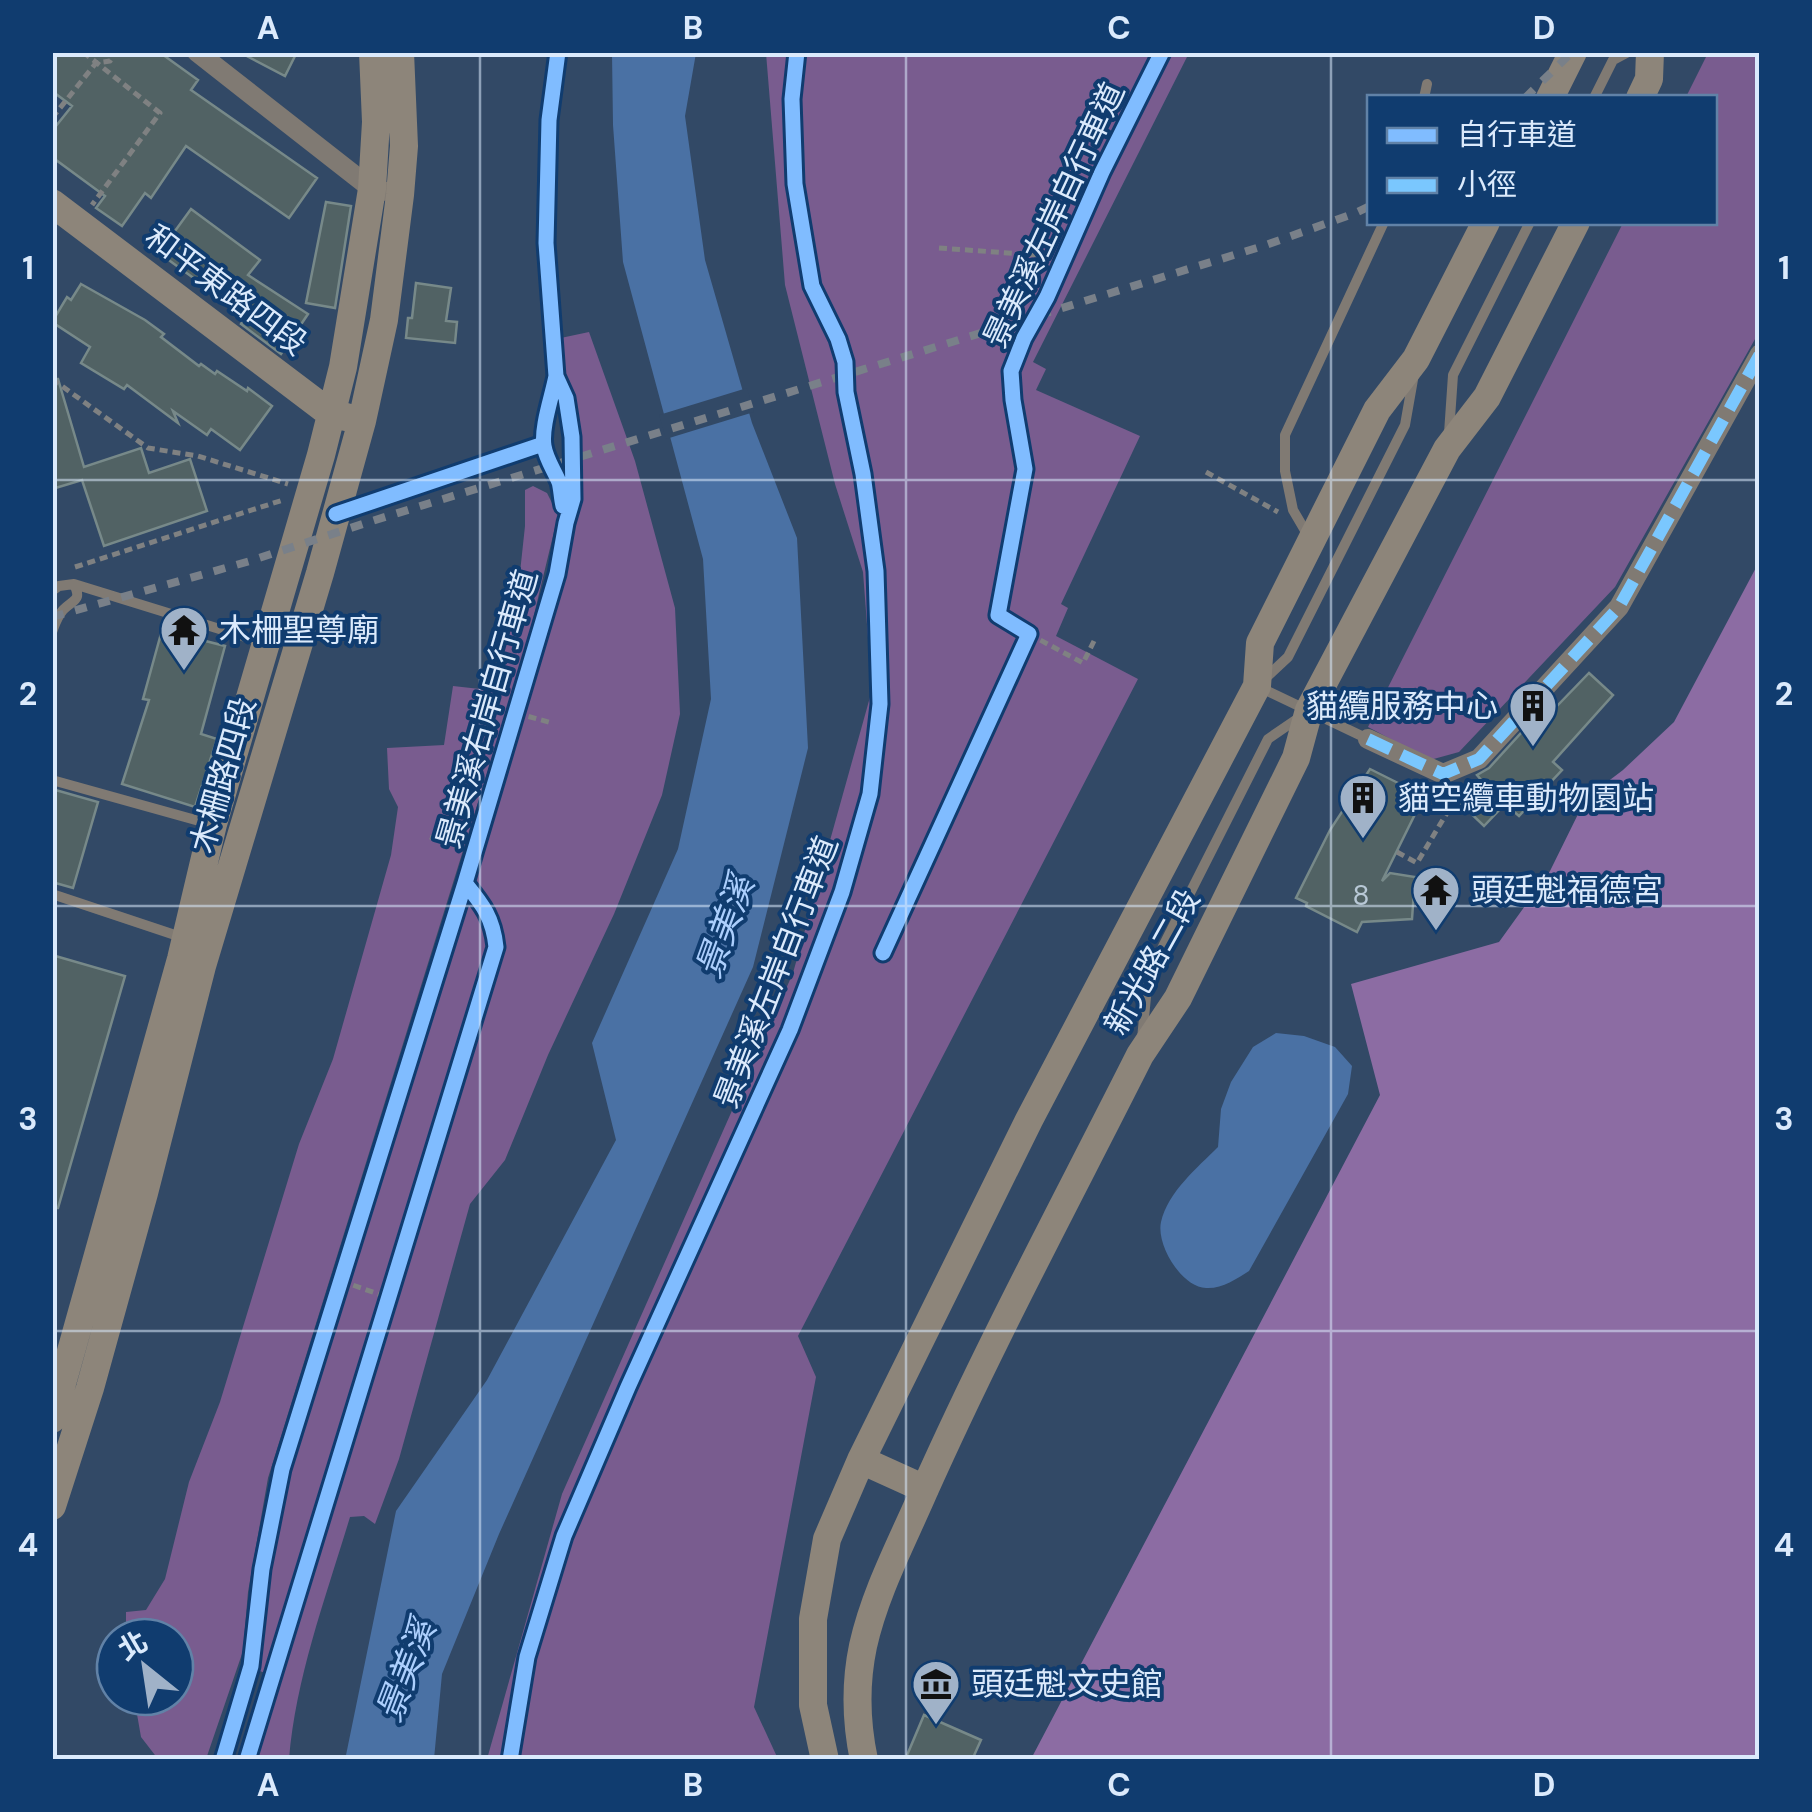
<svg xmlns="http://www.w3.org/2000/svg" width="1812" height="1812" viewBox="0 0 1812 1812" font-family="'DM Sans','Noto Sans TC',sans-serif">
<rect width="100%" height="100%" fill="#324966"/>
<path fill="#795c8f" d="M 766,53 L 1189,53 L 1033,362 L 1046,369 L 1036,390 L 1140,436 L 1061,604 L 1068,608 L 1056,636 L 1138,679 L 798,1336 L 816,1377 L 754,1707 L 778,1759 L 487,1759 L 562,1494 L 793,973 L 872,690 L 863,572 L 835,484 L 785,285 Z
M 1708,53 L 1759,53 L 1759,332 L 1615,587 L 1459,752 L 1430,760 L 1368,727 L 1623,223 L 1714,222 L 1714,98 L 1686,97 Z
M 589,332 L 635,461 L 675,608 L 680,714 L 662,795 L 614,914 L 548,1055 L 505,1160 L 470,1204 L 399,1459 L 375,1524 L 364,1516 L 350,1517 C 326,1597 296,1676 289,1759 L 250,1759 L 289,1645 L 340,1468 L 389,1325 L 503,941 L 491,905 L 476,880 L 508,762 L 551,627 L 569,546 L 568,504 L 556,339 Z
M 533,486 L 547,493 L 558,515 L 526,648 L 268,1478 L 248,1592 L 243,1651 L 206,1759 L 158,1759 L 141,1737 L 134,1697 L 175,1697 L 175,1637 L 133,1637 L 132,1632 L 126,1626 L 126,1612 L 146,1610 L 165,1579 L 189,1482 L 220,1402 L 299,1144 L 333,1059 L 391,855 L 398,807 L 389,789 L 387,748 L 444,745 L 453,686 L 489,690 L 515,619 L 525,526 L 525,490 Z
M 472,905 L 479,911 L 487,927 L 488,944 L 468,1020 L 430,1150 L 268,1674 L 257,1670 L 275,1547 L 289,1474 L 426,1027 L 467,907 Z"/>
<path fill="#8c6ca3" d="M 1759,562 L 1759,1759 L 1031,1759 L 1380,1095 L 1351,984 L 1499,942 L 1550,871 L 1586,798 L 1623,770 L 1674,722 Z"/>
<path fill="#4a71a4" d="M 612,53 L 696,53 L 685,116 L 705,260 L 752,423 L 797,538 L 808,748 L 753,967 L 499,1534 L 442,1674 L 434,1759 L 345,1760 L 396,1511 L 487,1380 L 616,1140 L 592,1043 L 678,849 L 711,699 L 703,559 L 623,262 L 613,125 Z
M 1276,1033 L 1304,1036 L 1335,1047 L 1352,1066 L 1348,1094 L 1249,1271 C 1236,1279 1222,1289 1206,1288 C 1181,1287 1156,1244 1161,1222 C 1168,1192 1197,1168 1218,1147 L 1221,1109 L 1231,1082 L 1253,1047 Z"/>
<path fill="#324966" d="M 747,388 L 754,412 L 666,439 L 659,415 Z"/>
<path fill="#516264" stroke="#778989" stroke-width="2.5" d="M 52,52 L 159,52 L 198,80 L 191,90 L 317,178 L 289,218 L 186,146 L 151,198 L 145,193 L 122,226 L 96,208 L 105,196 L 52,157 L 52,131 L 72,106 L 52,91 Z
M 239,52 L 297,52 L 285,76 Z
M 326,202 L 351,206 L 335,308 L 306,303 Z
M 191,209 L 260,260 L 248,275 L 308,314 L 281,354 L 241,324 L 246,316 L 159,253 Z
M 416,283 L 451,288 L 446,321 L 457,322 L 455,343 L 406,338 L 408,318 L 412,318 Z
M 81,284 L 145,320 L 164,334 L 161,337 L 199,366 L 201,364 L 215,374 L 217,371 L 247,391 L 248,388 L 272,406 L 240,450 L 211,429 L 207,435 L 173,411 L 178,423 L 127,385 L 124,389 L 81,363 L 90,347 L 52,322 L 67,297 L 71,300 Z
M 52,379 L 58,379 L 84,467 L 141,448 L 149,473 L 190,459 L 207,511 L 104,546 L 82,480 L 52,489 Z
M 162,630 L 225,646 L 201,734 L 217,739 L 195,807 L 122,784 L 149,700 L 143,699 Z
M 1589,673 L 1613,695 L 1553,762 L 1562,770 L 1519,816 L 1505,804 L 1484,826 L 1460,803 L 1482,781 L 1477,775 L 1489,768 L 1522,732 L 1528,736 Z
M 1370,769 L 1424,796 L 1382,881 L 1390,873 L 1415,877 L 1412,919 L 1362,922 L 1357,932 L 1306,906 L 1307,903 L 1296,898 L 1330,830 Z
M 52,789 L 98,802 L 73,888 L 52,882 Z
M 52,955 L 125,976 L 58,1208 L 52,1208 Z
M 924,1715 L 981,1740 L 972,1760 L 905,1760 Z"/>
<g fill="none" stroke-linecap="round" stroke-linejoin="round">
<path stroke="#7f8182" stroke-width="5" stroke-dasharray="8 5" stroke-linecap="butt" d="M 83,52 L 160,113 L 92,205
M 52,118 L 96,63 L 110,61 L 116,52
M 939,248 L 1064,257
M 52,379 L 148,448 L 198,456 L 288,484
M 1206,472 L 1278,512
M 75,567 L 283,500
M 1029,634 L 1083,663 L 1094,641
M 516,713 L 552,723
M 430,837 L 473,852
M 1397,852 L 1417,863 L 1460,791
M 341,1281 L 390,1298"/>
<path stroke="#807a73" stroke-width="10" d="M 1424,98 L 1427,84
M 1594,98 L 1613,60 L 1628,52
M 1449,433 L 1453,375 L 1530,222
M 1310,539 L 1293,510 L 1285,471 L 1285,435 L 1384,222
M 74,584 L 265,643
M 52,591 L 59,586 L 74,584 C 82,601 74,599 63,610 C 57,617 55,624 52,632
M 1368,739 L 1257,686 L 1288,657 L 1405,425 L 1414,374
M 52,780 L 210,824
M 52,894 L 184,938
M 1142,1039 L 1148,976 L 1268,739 L 1300,717"/>
<path stroke="#807a73" stroke-width="20" d="M 197,52 L 372,189 L 383,191
M 1368,739 L 1443,774 L 1479,759 L 1619,607 L 1760,354"/>
<path stroke="#8d857a" stroke-width="28" d="M 1550,98 L 1573,52
M 1640,98 L 1649,79 L 1650,52
M 52,203 L 331,414 L 346,417
M 52,1419 L 181,959 L 213,824 L 321,455 L 343,367 L 372,189 L 376,122 L 373,52
M 861,1460 L 925,1489
M 52,1506 L 90,1388 L 144,1193 L 202,966 L 320,573 L 362,421 L 384,320 L 400,195 L 404,146 L 400,52
M 825,1760 L 813,1705 L 813,1619 L 827,1539 L 861,1460 L 1029,1120 L 1257,686 L 1260,643 L 1377,410 L 1416,359 L 1486,222
M 864,1760 C 856,1722 855,1684 863,1646 C 875,1592 902,1542 924,1491 C 990,1343 1067,1200 1140,1055 L 1178,998 L 1296,758 L 1309,710 L 1447,449 L 1487,397 L 1576,222"/>
<path stroke="#798089" stroke-width="8" stroke-dasharray="12 12" stroke-linecap="butt" d="M 1525,98 L 1572,52
M 52,617 L 250,561 L 372,521 L 1263,246 L 1353,214 L 1370,206"/>
<path stroke="#7ac7fe" stroke-width="12" stroke-dasharray="25 12" stroke-linecap="butt" d="M 1368,739 L 1443,774 L 1479,759 L 1619,607 L 1760,354"/>
<g stroke="#103c6f" stroke-width="21">
<path id="cycleway" d="M 556,376 C 552,397 541,427 544,446 C 546,459 554,470 559,482 C 561,489 561,498 563,506
M 336,514 L 543,444
M 883,953 L 1029,634 L 998,615 L 1025,469 L 1013,400 L 1011,371 L 1024,338 L 1047,297 L 1102,172 L 1162,52
M 223,1760 L 251,1666 L 262,1569 L 282,1469 L 465,883 L 557,574 L 566,523 L 573,499 L 572,437 L 566,398 L 556,376 L 546,243 L 549,120 L 558,52
M 247,1760 L 496,947 C 493,918 483,905 465,883
M 510,1760 L 527,1657 L 564,1536 L 628,1387 L 790,1030 L 842,892 L 870,794 L 880,704 L 876,571 L 863,474 L 846,392 L 845,362 L 838,339 L 812,286 L 795,184 L 792,99 L 797,52"/>
</g>
<use href="#cycleway" stroke="#80bcff" stroke-width="15"/>
</g>
<path fill="none" stroke="#dbeafc" stroke-width="2.5" stroke-opacity="0.55" d="M 480,52 L 480,1760M 906,52 L 906,1760M 1331,52 L 1331,1760M 52,480 L 1760,480M 52,906 L 1760,906M 52,1331 L 1760,1331"/>
<defs>
<g id="temple-pin" transform="scale(2.5)"><path d="M0 17L-7.5 6A9.5 9.5 0 1 1 7.5 6Z" fill="#a0b2c8" stroke="#103c6f"/><path d="M0-6L5-2H3V0L6.5 2.5H4V6H1.5V3h-3V6H-4V2.5H-6.5L-3 0V-2H-5Z" fill="#111"/></g>
<g id="building-pin" transform="scale(2.5)"><path d="M0 17L-7.5 6A9.5 9.5 0 1 1 7.5 6Z" fill="#a0b2c8" stroke="#103c6f"/><path d="M-4-6H4V6H1V3H-1V6H-4ZM-2.5-4.3h1.7v1.8h-1.7ZM.8-4.3h1.7v1.8H.8ZM-2.5-1h1.7V.8h-1.7ZM.8-1h1.7V.8H.8Z" fill="#111"/></g>
<g id="museum-pin" transform="scale(2.5)"><path d="M0 17L-7.5 6A9.5 9.5 0 1 1 7.5 6Z" fill="#a0b2c8" stroke="#103c6f"/><path d="M0-6L6-3V-2H-6V-3ZM-5-1h2V3h-2ZM-1-1h2V3h-2ZM3-1h2V3H3ZM-6 4H6V6H-6Z" fill="#111"/></g>
</defs>
<g fill-rule="evenodd">
<use href="#temple-pin" x="184" y="630"/>
<use href="#building-pin" x="1533" y="706"/>
<use href="#building-pin" x="1363" y="798"/>
<use href="#temple-pin" x="1436" y="890"/>
<use href="#museum-pin" x="936" y="1684"/>
</g>
<g text-anchor="middle" stroke-width="8" stroke-linejoin="round" paint-order="stroke">
<g font-size="28" fill="#b8c8d6">
<text x="1361" y="905">8</text>
</g>
<g font-size="32" fill="#dbeafc" stroke="#103c6f">
<text transform="translate(1054 215) rotate(-65)" y="11">景美溪左岸自行車道</text>
<text transform="translate(226 290) rotate(37)" y="11">和平東路四段</text>
<text transform="translate(487 709) rotate(-74)" y="11">景美溪右岸自行車道</text>
<text transform="translate(223 775) rotate(-74)" y="11">木柵路四段</text>
<text transform="translate(1152 962) rotate(-61)" y="11">新光路二段</text>
<text transform="translate(776 972) rotate(-69)" y="11">景美溪左岸自行車道</text>
</g>
<g font-size="32" fill="#dbeafc" stroke="#103c6f" text-anchor="start">
<text x="219" y="641">木柵聖尊廟</text>
<text x="1498" y="717" text-anchor="end">貓纜服務中心</text>
<text x="1398" y="809">貓空纜車動物園站</text>
<text x="1471" y="901">頭廷魁福德宮</text>
<text x="971" y="1695">頭廷魁文史館</text>
</g>
<g font-size="35" font-style="italic" fill="#accffd" stroke="#103c6f">
<text transform="translate(725 927) rotate(-70)" y="12">景美溪</text>
<text transform="translate(406 1671) rotate(-69)" y="12">景美溪</text>
</g>
</g>
<rect width="1812" height="1812" fill="none" stroke="#103c6f" stroke-width="110"/>
<rect x="1367" y="95" width="350" height="130" fill="#103c6f" stroke="#6182a7" stroke-width="2.5"/>
<rect x="1387" y="128" width="50" height="15" fill="#80bcff" stroke="#6182a7" stroke-width="2.5"/>
<text x="1457" y="145" font-size="30" fill="#dbeafc">自行車道</text>
<rect x="1387" y="178" width="50" height="15" fill="#7ac7fe" stroke="#6182a7" stroke-width="2.5"/>
<text x="1457" y="195" font-size="30" fill="#dbeafc">小徑</text>
<g transform="translate(145 1667) rotate(330)"><circle r="48" fill="#103c6f" stroke="#6182a7" stroke-width="2.5"/>
<path d="M0-8L18 38L0 25L-18 38Z" fill="#a0b2c8"/>
<text y="-15" font-size="28" font-weight="bold" text-anchor="middle" fill="#dbeafc">北</text>
</g>
<rect x="55" y="55" width="1702" height="1702" fill="none" stroke="#dbeafc" stroke-width="4"/>
<g font-size="32" text-anchor="middle" font-weight="bold" fill="#dbeafc">
<text x="268" y="39">A</text>
<text x="693" y="39">B</text>
<text x="1119" y="39">C</text>
<text x="1544" y="39">D</text>
<text x="28" y="279">1</text>
<text x="1784" y="279">1</text>
<text x="28" y="705">2</text>
<text x="1784" y="705">2</text>
<text x="28" y="1130">3</text>
<text x="1784" y="1130">3</text>
<text x="28" y="1556">4</text>
<text x="1784" y="1556">4</text>
<text x="268" y="1796">A</text>
<text x="693" y="1796">B</text>
<text x="1119" y="1796">C</text>
<text x="1544" y="1796">D</text>
</g>
</svg>
